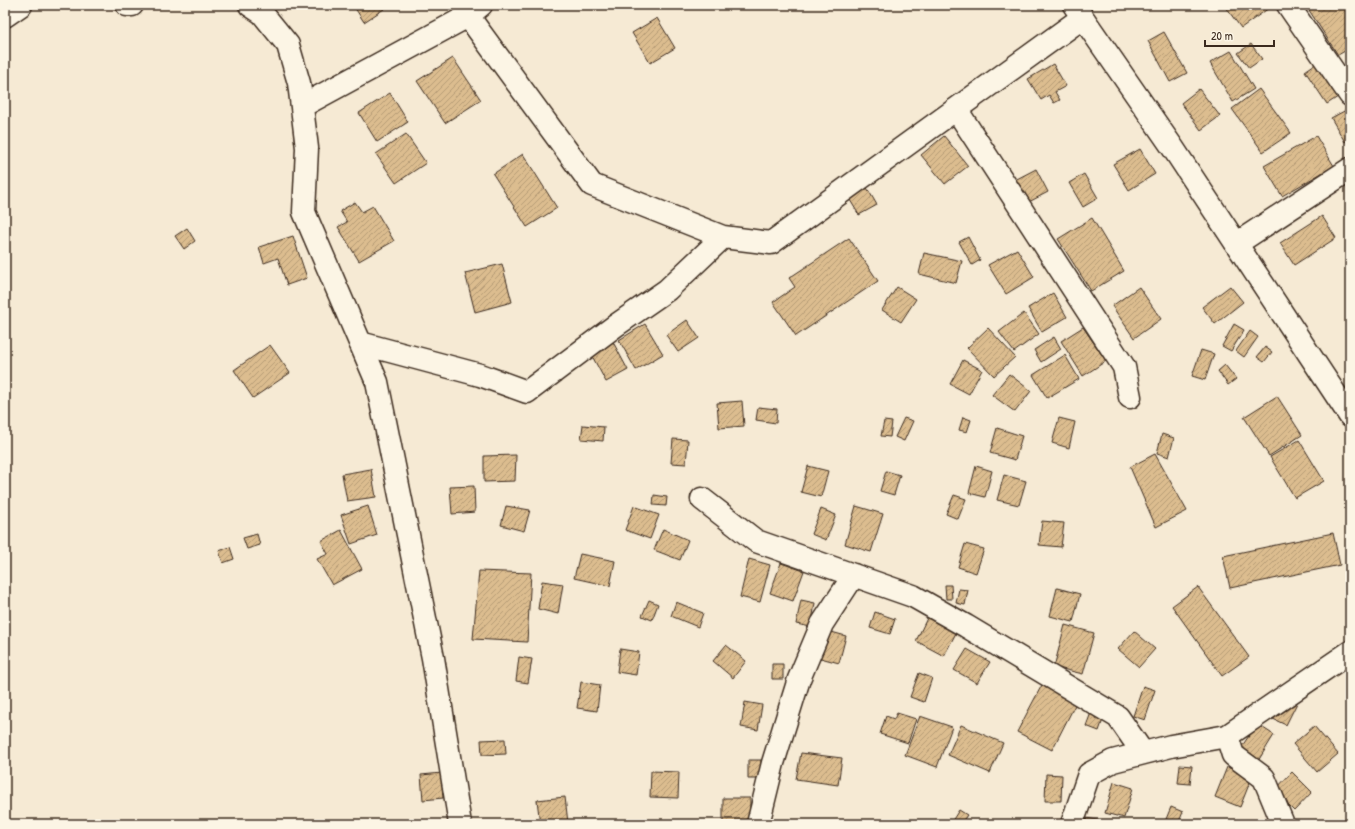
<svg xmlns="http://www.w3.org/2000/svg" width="1355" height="829" viewBox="0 0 1355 829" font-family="'Patrick Hand',sans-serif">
<defs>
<pattern id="building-hatch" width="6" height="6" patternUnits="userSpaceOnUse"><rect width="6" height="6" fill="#dcbd8f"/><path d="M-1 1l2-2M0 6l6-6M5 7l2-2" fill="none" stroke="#b49a74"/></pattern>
</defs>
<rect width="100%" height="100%" fill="#f6ead4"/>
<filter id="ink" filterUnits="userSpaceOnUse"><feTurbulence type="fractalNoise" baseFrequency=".025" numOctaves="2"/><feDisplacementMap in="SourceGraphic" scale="8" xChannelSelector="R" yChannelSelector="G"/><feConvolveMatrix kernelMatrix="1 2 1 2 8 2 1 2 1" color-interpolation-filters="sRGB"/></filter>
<g filter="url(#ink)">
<path fill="url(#building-hatch)" stroke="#3b2a1e" d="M 353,5 L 381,5 L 384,9 L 364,22 Z
M 1224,5 L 1267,5 L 1269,8 L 1241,28 Z
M 1310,5 L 1350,5 L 1350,48 L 1338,55 L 1307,7 Z
M 657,18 L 675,48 L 650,63 L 632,33 Z
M 1164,32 L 1187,73 L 1170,82 L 1148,41 Z
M 1251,44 L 1262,59 L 1249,68 L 1238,53 Z
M 1231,51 L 1254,89 L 1233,102 L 1210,63 Z
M 453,58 L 481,100 L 445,123 L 417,81 Z
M 1318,62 L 1341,95 L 1327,104 L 1305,71 Z
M 1350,62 L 1350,85 L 1340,69 Z
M 1053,64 L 1066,86 L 1055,92 L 1060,100 L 1054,103 L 1049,95 L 1041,100 L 1028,79 Z
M 1199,89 L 1220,116 L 1201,130 L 1181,103 Z
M 1259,89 L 1291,133 L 1263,152 L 1232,109 Z
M 390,93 L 408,122 L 377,142 L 359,113 Z
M 1350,108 L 1350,139 L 1345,142 L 1331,118 Z
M 406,134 L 426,163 L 396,183 L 376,154 Z
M 944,136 L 968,166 L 945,184 L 921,155 Z
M 1316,136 L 1334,166 L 1282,196 L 1264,166 Z
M 1140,149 L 1155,174 L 1129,190 L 1113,164 Z
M 523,154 L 557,208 L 527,227 L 493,174 Z
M 1036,169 L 1048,192 L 1025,204 L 1013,181 Z
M 859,174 L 877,205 L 859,215 L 841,185 Z
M 1084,174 L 1098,198 L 1083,207 L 1069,183 Z
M 355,202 L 362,212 L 373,206 L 394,241 L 359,261 L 338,227 L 347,222 L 340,211 Z
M 1322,216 L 1336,238 L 1294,265 L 1280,243 Z
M 1092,218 L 1124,271 L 1091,291 L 1058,239 Z
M 187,228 L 195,241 L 184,249 L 175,236 Z
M 293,236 L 307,278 L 287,285 L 278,258 L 264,263 L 259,247 Z
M 968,237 L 980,260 L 972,265 L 959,242 Z
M 849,238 L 878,281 L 796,336 L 773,302 L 795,287 L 789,278 Z
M 1017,249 L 1034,277 L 1006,294 L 988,265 Z
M 924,253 L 962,261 L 956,283 L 919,274 Z
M 502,264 L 512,302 L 475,312 L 465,273 Z
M 1230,286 L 1243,302 L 1215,324 L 1202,307 Z
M 897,287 L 916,299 L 901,322 L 882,310 Z
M 1139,287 L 1161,319 L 1134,338 L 1112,306 Z
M 1053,293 L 1067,317 L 1042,332 L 1028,308 Z
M 1024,313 L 1039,334 L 1014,352 L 999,332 Z
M 687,320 L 699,338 L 678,352 L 666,335 Z
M 645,324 L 663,354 L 636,370 L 619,340 Z
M 1234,324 L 1244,330 L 1231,351 L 1222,346 Z
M 1083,327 L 1106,361 L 1083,376 L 1061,341 Z
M 988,328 L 1015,357 L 994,376 L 967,348 Z
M 1250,331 L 1258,337 L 1244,357 L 1236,351 Z
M 1054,337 L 1061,349 L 1041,362 L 1034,350 Z
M 613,342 L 628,370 L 606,382 L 591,354 Z
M 270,345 L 290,373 L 253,398 L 234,370 Z
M 1265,347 L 1272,352 L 1264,362 L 1257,357 Z
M 1201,350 L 1214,354 L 1205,380 L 1192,376 Z
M 1065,355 L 1079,379 L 1047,398 L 1033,375 Z
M 963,360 L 982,370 L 969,394 L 950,384 Z
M 1225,365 L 1236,379 L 1228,385 L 1218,371 Z
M 1009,374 L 1031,391 L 1015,412 L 992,395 Z
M 1277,396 L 1302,435 L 1269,456 L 1244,417 Z
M 742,401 L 744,426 L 719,428 L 717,403 Z
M 758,407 L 777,409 L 776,423 L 756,420 Z
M 963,417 L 971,420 L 967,432 L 959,430 Z
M 904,418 L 913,421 L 904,441 L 895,437 Z
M 1059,418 L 1075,422 L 1069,448 L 1052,443 Z
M 884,421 L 892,422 L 890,437 L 881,436 Z
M 583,425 L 604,427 L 603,441 L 581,439 Z
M 997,428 L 1022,436 L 1015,460 L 990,453 Z
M 1162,434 L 1174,438 L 1169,457 L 1157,453 Z
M 673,439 L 688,440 L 686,464 L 671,463 Z
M 1299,440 L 1324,481 L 1295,498 L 1270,457 Z
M 1155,454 L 1187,511 L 1156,527 L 1130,467 Z
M 516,455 L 515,481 L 484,482 L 484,456 Z
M 808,466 L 828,471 L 821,497 L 801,492 Z
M 976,466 L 992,471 L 985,497 L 969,493 Z
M 371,469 L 376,497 L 347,501 L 342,474 Z
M 886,471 L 900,475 L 894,495 L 880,491 Z
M 1004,475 L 1026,481 L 1019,505 L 997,500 Z
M 474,486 L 475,512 L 452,514 L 450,487 Z
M 654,495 L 667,497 L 666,506 L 653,505 Z
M 954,495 L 966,499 L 958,519 L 946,514 Z
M 368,506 L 377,535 L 351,544 L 341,515 Z
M 506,506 L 530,510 L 524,531 L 501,525 Z
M 634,506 L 659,515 L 650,539 L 625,530 Z
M 856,506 L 883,514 L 871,552 L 845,544 Z
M 821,509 L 836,515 L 826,540 L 811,534 Z
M 1042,521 L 1064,523 L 1061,547 L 1039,545 Z
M 663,529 L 688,540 L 680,560 L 654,550 Z
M 341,530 L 362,569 L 332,585 L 317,559 L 328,554 L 321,541 Z
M 1333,533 L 1340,565 L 1230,588 L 1223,556 Z
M 257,534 L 260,545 L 247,549 L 243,538 Z
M 965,544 L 984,549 L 976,573 L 958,567 Z
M 230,547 L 234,559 L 223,563 L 219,551 Z
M 580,554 L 615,561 L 610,586 L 574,578 Z
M 749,559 L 770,565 L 760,602 L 740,597 Z
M 781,563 L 804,571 L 793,601 L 770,593 Z
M 479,571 L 531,573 L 527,642 L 473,639 Z
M 542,581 L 563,584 L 558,614 L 538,609 Z
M 945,585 L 951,585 L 952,599 L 946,599 Z
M 1198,587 L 1249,657 L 1222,676 L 1172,606 Z
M 1057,588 L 1080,594 L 1073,622 L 1050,616 Z
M 959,589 L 968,590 L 965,605 L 956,603 Z
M 649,600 L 658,604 L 652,620 L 642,616 Z
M 801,600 L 815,603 L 811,627 L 796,624 Z
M 676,602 L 703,613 L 698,627 L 671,616 Z
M 875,612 L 895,619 L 890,634 L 870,628 Z
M 928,616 L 957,631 L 944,656 L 916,641 Z
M 1065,625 L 1094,633 L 1083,674 L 1054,667 Z
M 824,630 L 846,636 L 839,663 L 817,657 Z
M 1134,631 L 1155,649 L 1139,667 L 1118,649 Z
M 726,645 L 746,661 L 733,678 L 713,661 Z
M 620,649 L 639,652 L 636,675 L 617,672 Z
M 967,649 L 990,662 L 977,683 L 954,670 Z
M 519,657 L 532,659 L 528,683 L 516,681 Z
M 772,664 L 783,664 L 783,679 L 772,679 Z
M 919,673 L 932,678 L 924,702 L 910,697 Z
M 581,682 L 600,685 L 597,711 L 577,708 Z
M 1043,683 L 1077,701 L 1052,750 L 1017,732 Z
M 1143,686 L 1155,690 L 1145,720 L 1133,716 Z
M 1284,697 L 1297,703 L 1286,725 L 1273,719 Z
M 745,702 L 762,705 L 758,730 L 741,727 Z
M 1092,710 L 1105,714 L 1099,731 L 1086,726 Z
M 897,713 L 916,719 L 908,743 L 880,734 L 886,716 L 894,719 Z
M 920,716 L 952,727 L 937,767 L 905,755 Z
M 1257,724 L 1274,735 L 1258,761 L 1240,749 Z
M 961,725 L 1003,743 L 990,773 L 948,755 Z
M 1314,726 L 1338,754 L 1317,772 L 1293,744 Z
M 505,739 L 506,754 L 482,755 L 481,740 Z
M 801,753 L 842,758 L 838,785 L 796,779 Z
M 748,760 L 761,760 L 761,779 L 748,779 Z
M 1180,765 L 1192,766 L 1190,784 L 1178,783 Z
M 1227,767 L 1252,777 L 1240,807 L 1215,797 Z
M 651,771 L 679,772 L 678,798 L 650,797 Z
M 1292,772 L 1312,792 L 1294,811 L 1274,791 Z
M 442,773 L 443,798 L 423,800 L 421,775 Z
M 1046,774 L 1062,775 L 1061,801 L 1045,801 Z
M 1114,782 L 1133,788 L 1124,818 L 1105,813 Z
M 565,797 L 568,823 L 540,824 L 537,800 Z
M 723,798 L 750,798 L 750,823 L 723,823 Z
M 1171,807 L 1183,812 L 1178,824 L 1164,824 Z
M 959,810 L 967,815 L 961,824 L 956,824 L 952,821 Z
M 1086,818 L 1098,820 L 1098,824 L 1085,824 Z"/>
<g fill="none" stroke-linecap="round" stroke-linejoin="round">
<g stroke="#3b2a1e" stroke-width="25">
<path id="street" d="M 127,5 L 132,5
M 250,5 L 262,13 L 288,45 L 299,83 L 307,148 L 304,212 L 377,382 L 433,658 L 460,824
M 1074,5 L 1173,148 L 1350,416
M 1288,5 L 1350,95
M 5,16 L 21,5
M 468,16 L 592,185 L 723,237 L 771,243 L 1082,18
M 302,106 L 468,16 L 481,5
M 956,109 L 1124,367 L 1130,397
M 1236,244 L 1350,169
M 360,343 L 480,375 L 527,392 L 615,326 L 667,290 L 723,237
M 702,499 L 756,541 L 913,596 L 966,626 L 1118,717 L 1143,753
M 1227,736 L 1233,755 L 1264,778 L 1283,824
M 758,824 L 773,763 L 799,679 L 822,624 L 854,575
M 1072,824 L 1089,774 L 1113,761 L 1171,746 L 1227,736 L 1350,652"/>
</g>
<use href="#street" stroke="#fcf5e5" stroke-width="22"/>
</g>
</g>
<rect width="1355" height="829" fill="none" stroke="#fcf5e5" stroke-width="20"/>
<rect x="10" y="10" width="1335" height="809" fill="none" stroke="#3b2a1e" stroke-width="1.5" filter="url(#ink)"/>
<path d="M1205 40v6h69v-6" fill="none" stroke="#3b2a1e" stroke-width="2"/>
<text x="1211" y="40" font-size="12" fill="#3b2a1e" stroke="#fcf5e5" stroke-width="3" paint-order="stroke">20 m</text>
</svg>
